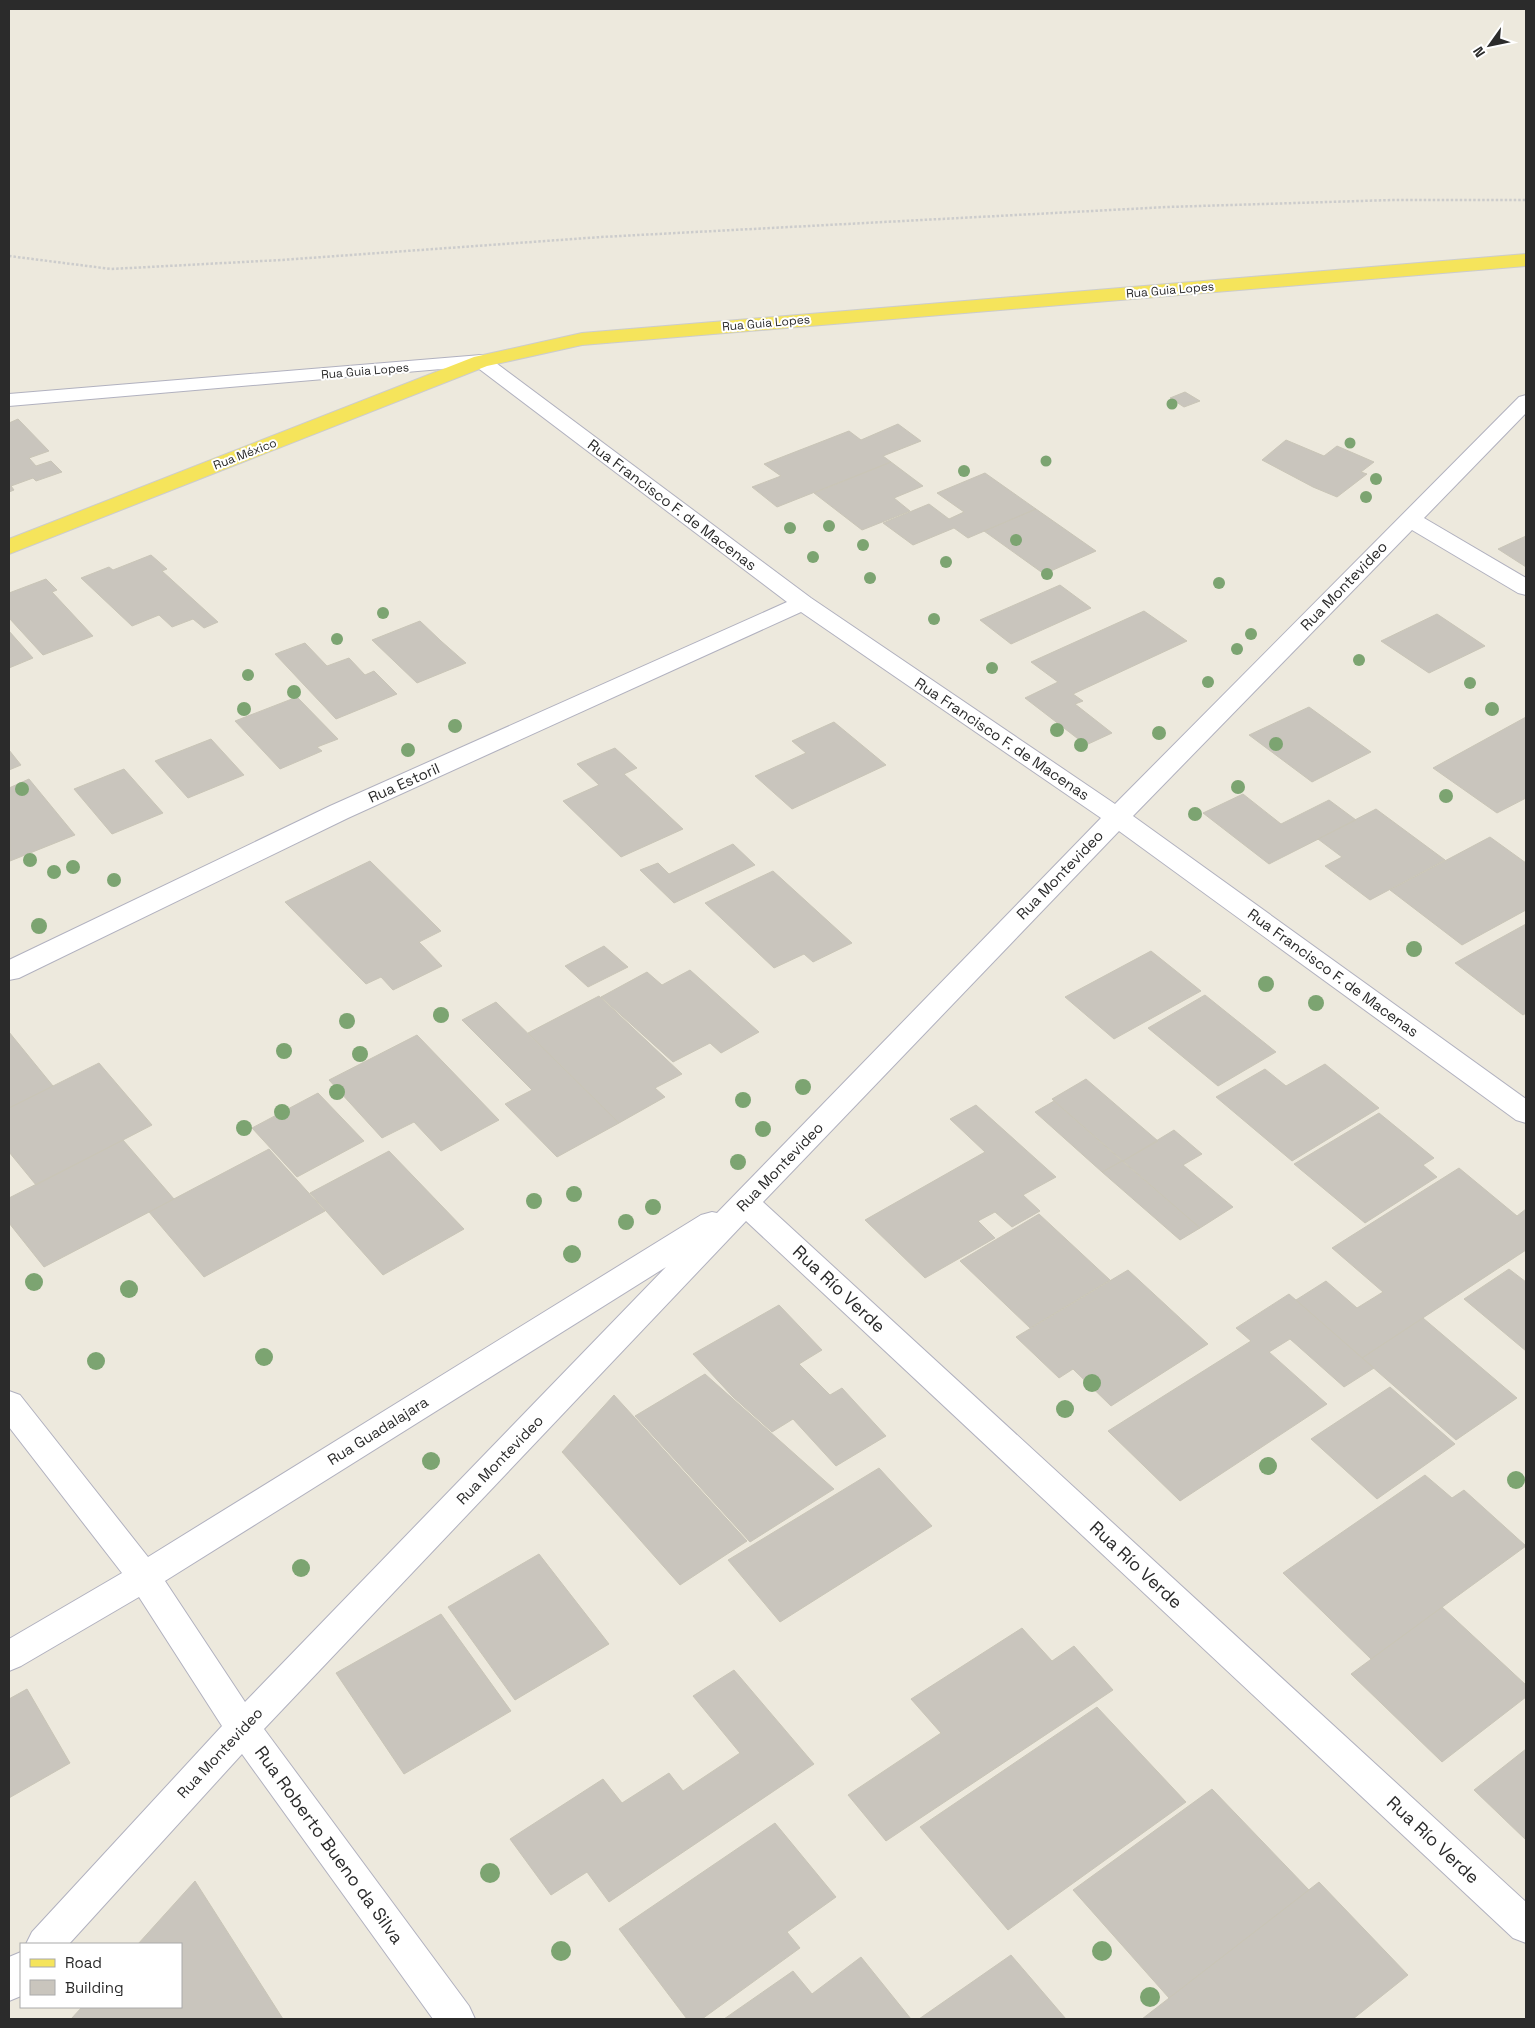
<svg xmlns="http://www.w3.org/2000/svg" width="1535" height="2028" viewBox="0 0 1535 2028" font-family="'Space Grotesk',sans-serif">
<rect width="100%" height="100%" fill="#ede9dd"/>
<path fill="#c9c5bd" stroke="#c9c5b7" d="M 1185,392 L 1200,401 L 1184,407 L 1170,398 Z
M 18,419 L 49,451 L 29,458 L 36,466 L 51,461 L 62,472 L 36,481 L 33,478 L 11,486 L 14,490 L 9,492 L 9,423 Z
M 898,424 L 921,441 L 883,456 L 891,462 L 777,507 L 752,487 L 781,476 L 764,464 L 849,431 L 861,440 Z
M 1286,440 L 1324,456 L 1337,446 L 1374,462 L 1361,472 L 1367,474 L 1337,497 L 1313,487 L 1262,460 Z
M 891,462 L 923,486 L 894,498 L 910,511 L 862,530 L 814,493 Z
M 985,473 L 1036,509 L 968,538 L 954,528 L 913,545 L 883,523 L 929,504 L 949,519 L 964,512 L 937,493 Z
M 1036,509 L 1096,551 L 1044,574 L 984,531 Z
M 1526,536 L 1526,567 L 1498,549 Z
M 151,555 L 167,569 L 162,571 L 218,622 L 204,628 L 193,619 L 172,627 L 159,615 L 132,626 L 81,578 L 109,567 L 113,570 Z
M 46,579 L 57,590 L 52,592 L 93,636 L 43,655 L 9,618 L 9,593 Z
M 1060,585 L 1091,608 L 1011,644 L 980,620 Z
M 1144,611 L 1187,641 L 1073,694 L 1083,701 L 1075,704 L 1112,733 L 1086,745 L 1025,698 L 1058,682 L 1031,662 Z
M 1437,614 L 1485,646 L 1429,673 L 1381,641 Z
M 420,621 L 441,641 L 466,663 L 417,683 L 372,640 Z
M 9,631 L 33,658 L 9,668 Z
M 305,643 L 327,666 L 349,658 L 365,675 L 374,671 L 397,694 L 336,719 L 275,654 Z
M 297,697 L 338,739 L 317,747 L 322,751 L 280,769 L 235,721 Z
M 1309,707 L 1371,752 L 1312,782 L 1249,735 Z
M 1526,717 L 1526,798 L 1497,813 L 1433,768 Z
M 834,722 L 886,765 L 792,809 L 755,776 L 806,753 L 792,741 Z
M 211,739 L 244,775 L 188,798 L 155,761 Z
M 615,748 L 637,768 L 624,774 L 683,829 L 621,857 L 563,801 L 599,785 L 577,764 Z
M 9,750 L 21,765 L 9,770 Z
M 124,769 L 163,813 L 112,834 L 74,789 Z
M 29,779 L 75,835 L 10,861 L 9,788 Z
M 1243,794 L 1281,824 L 1329,800 L 1356,820 L 1269,864 L 1203,813 Z
M 1376,809 L 1445,860 L 1370,900 L 1325,866 L 1342,857 L 1318,839 Z
M 1490,837 L 1526,863 L 1526,910 L 1462,945 L 1390,890 Z
M 733,844 L 755,865 L 674,903 L 640,870 L 658,863 L 669,874 Z
M 370,861 L 441,931 L 419,942 L 442,966 L 393,990 L 381,977 L 366,984 L 285,902 Z
M 773,871 L 852,943 L 813,962 L 804,954 L 774,968 L 705,903 Z
M 1526,924 L 1526,1013 L 1523,1015 L 1455,963 Z
M 604,946 L 628,967 L 588,987 L 565,966 Z
M 1151,951 L 1201,991 L 1114,1039 L 1065,997 Z
M 690,970 L 759,1032 L 721,1053 L 710,1043 L 673,1062 L 601,997 L 647,972 L 662,985 Z
M 1205,995 L 1276,1052 L 1218,1086 L 1148,1028 Z
M 599,996 L 682,1074 L 655,1088 L 665,1097 L 619,1123 L 528,1033 Z
M 496,1002 L 619,1123 L 557,1157 L 505,1104 L 532,1090 L 462,1020 Z
M 9,1032 L 53,1086 L 9,1108 Z
M 417,1035 L 499,1120 L 441,1151 L 414,1122 L 382,1138 L 329,1080 Z
M 99,1063 L 152,1125 L 36,1185 L 9,1152 L 9,1108 Z
M 1325,1064 L 1379,1108 L 1292,1161 L 1216,1097 L 1265,1069 L 1286,1086 Z
M 1086,1079 L 1158,1141 L 1123,1161 L 1052,1099 Z
M 318,1093 L 364,1141 L 297,1177 L 252,1128 Z
M 1054,1101 L 1122,1161 L 1102,1172 L 1035,1112 Z
M 976,1105 L 1056,1177 L 1023,1195 L 1040,1211 L 1012,1227 L 995,1212 L 978,1221 L 995,1238 L 925,1278 L 865,1220 L 985,1152 L 950,1119 Z
M 1379,1113 L 1434,1158 L 1423,1165 L 1437,1177 L 1365,1223 L 1294,1164 Z
M 1174,1130 L 1202,1154 L 1183,1165 L 1233,1207 L 1200,1228 L 1123,1161 Z
M 123,1140 L 174,1199 L 44,1267 L 9,1223 L 9,1198 Z
M 269,1149 L 325,1211 L 204,1277 L 149,1212 Z
M 389,1151 L 464,1229 L 383,1275 L 310,1193 Z
M 1122,1161 L 1200,1228 L 1180,1240 L 1102,1172 Z
M 1459,1168 L 1517,1216 L 1526,1209 L 1526,1250 L 1362,1358 L 1296,1300 L 1326,1281 L 1357,1308 L 1383,1292 L 1332,1248 Z
M 1039,1214 L 1110,1280 L 1030,1328 L 960,1261 Z
M 1509,1269 L 1526,1282 L 1526,1351 L 1464,1299 Z
M 1128,1270 L 1208,1344 L 1111,1406 L 1073,1369 L 1059,1378 L 1016,1337 Z
M 1289,1294 L 1374,1368 L 1344,1387 L 1290,1339 L 1269,1352 L 1327,1404 L 1180,1501 L 1108,1431 L 1251,1341 L 1236,1328 Z
M 779,1305 L 822,1350 L 799,1364 L 830,1395 L 842,1388 L 886,1436 L 836,1466 L 793,1419 L 772,1432 L 733,1397 L 693,1354 Z
M 1423,1318 L 1517,1398 L 1456,1440 L 1362,1358 Z
M 705,1374 L 834,1489 L 750,1542 L 635,1416 Z
M 1390,1387 L 1455,1444 L 1377,1499 L 1311,1439 Z
M 614,1395 L 747,1541 L 680,1585 L 562,1452 Z
M 879,1468 L 932,1526 L 780,1622 L 728,1560 Z
M 1425,1475 L 1452,1498 L 1464,1490 L 1526,1546 L 1371,1659 L 1283,1573 Z
M 539,1554 L 609,1644 L 515,1700 L 448,1607 Z
M 1442,1607 L 1526,1685 L 1526,1697 L 1442,1762 L 1351,1674 Z
M 441,1614 L 511,1711 L 404,1774 L 336,1673 Z
M 1022,1628 L 1052,1661 L 1074,1646 L 1113,1690 L 886,1841 L 848,1795 L 941,1733 L 911,1699 Z
M 734,1670 L 814,1764 L 609,1902 L 587,1872 L 551,1895 L 510,1839 L 603,1779 L 622,1803 L 669,1773 L 683,1791 L 740,1753 L 693,1696 Z
M 27,1689 L 70,1763 L 9,1798 L 9,1699 Z
M 1097,1707 L 1186,1802 L 1008,1930 L 920,1827 Z
M 1526,1749 L 1526,1840 L 1474,1790 Z
M 1212,1789 L 1309,1890 L 1169,1998 L 1073,1890 Z
M 775,1823 L 836,1897 L 787,1932 L 800,1948 L 702,2019 L 687,2019 L 619,1929 Z
M 195,1881 L 283,2019 L 71,2019 L 82,2007 L 181,2007 L 181,1944 L 138,1944 Z
M 1319,1882 L 1408,1975 L 1353,2019 L 1142,2019 Z
M 1011,1955 L 1066,2019 L 919,2019 Z
M 861,1957 L 911,2019 L 724,2019 L 793,1971 L 812,1994 Z"/>
<g fill="none" stroke-linecap="round" stroke-linejoin="round">
<g stroke="#b1b1bf" stroke-width="2">
<path id="street" d="M 481,355 L 488,357 L 811,598 L 1115,804 L 1519,397 L 1526,395 L 1526,413 L 1424,518 L 1526,578 L 1526,595 L 1518,593 L 1412,530 L 1133,816 L 1526,1099 L 1526,1123 L 1516,1120 L 1119,831 L 763,1202 L 1526,1902 L 1526,1943 L 1513,1938 L 746,1221 L 264,1729 L 469,2006 L 475,2019 L 433,2019 L 242,1754 L 69,1944 L 26,1944 L 32,1932 L 222,1726 L 139,1597 L 21,1666 L 9,1671 L 9,1639 L 122,1573 L 9,1427 L 9,1391 L 20,1395 L 148,1557 L 701,1215 L 712,1212 L 717,1213 L 1101,818 L 801,612 L 348,818 L 19,978 L 9,980 L 9,960 L 330,806 L 787,602 L 474,365 L 471,361 L 474,357 ZM 666,1267 L 245,1702 L 165,1581 Z
M 21,1952 L 21,1996 L 9,2001 L 9,1957 Z"/>
</g>
<g stroke="#b1b1bf" stroke-width="2">
<path id="secondary" d="M 481,355 L 488,357 L 491,361 L 488,365 L 9,406 L 9,394 Z"/>
</g>
<g stroke="#ccc" stroke-width="2">
<path id="primary" d="M 1526,254 L 1526,266 L 582,345 L 487,366 L 9,554 L 9,539 L 474,357 L 582,333 Z"/>
</g>
<path stroke="#ccc" stroke-width="2.5" stroke-dasharray="2.5 2" stroke-linecap="butt" d="M 9,256 L 111,269 L 281,260 L 601,237 L 1167,207 L 1392,200 L 1526,200"/>
<use href="#street" fill="#fff" fill-rule="evenodd"/>
<use href="#secondary" fill="#fff" fill-rule="evenodd"/>
<use href="#primary" fill="#f5e45b" fill-rule="evenodd"/>
</g>
<g fill="#7ca471">
<circle cx="1172" cy="404" r="5.5"/>
<circle cx="1350" cy="443" r="5.5"/>
<circle cx="1046" cy="461" r="5.5"/>
<circle cx="964" cy="471" r="6"/>
<circle cx="1376" cy="479" r="6"/>
<circle cx="1366" cy="497" r="6"/>
<circle cx="829" cy="526" r="6"/>
<circle cx="790" cy="528" r="6"/>
<circle cx="1016" cy="540" r="6"/>
<circle cx="863" cy="545" r="6"/>
<circle cx="813" cy="557" r="6"/>
<circle cx="946" cy="562" r="6"/>
<circle cx="1047" cy="574" r="6"/>
<circle cx="870" cy="578" r="6"/>
<circle cx="1219" cy="583" r="6"/>
<circle cx="383" cy="613" r="6"/>
<circle cx="934" cy="619" r="6"/>
<circle cx="1251" cy="634" r="6"/>
<circle cx="337" cy="639" r="6"/>
<circle cx="1237" cy="649" r="6"/>
<circle cx="1359" cy="660" r="6"/>
<circle cx="992" cy="668" r="6"/>
<circle cx="248" cy="675" r="6"/>
<circle cx="1208" cy="682" r="6"/>
<circle cx="1470" cy="683" r="6"/>
<circle cx="294" cy="692" r="7"/>
<circle cx="244" cy="709" r="7"/>
<circle cx="1492" cy="709" r="7"/>
<circle cx="455" cy="726" r="7"/>
<circle cx="1057" cy="730" r="7"/>
<circle cx="1159" cy="733" r="7"/>
<circle cx="1276" cy="744" r="7"/>
<circle cx="1081" cy="745" r="7"/>
<circle cx="408" cy="750" r="7"/>
<circle cx="1238" cy="787" r="7"/>
<circle cx="22" cy="789" r="7"/>
<circle cx="1446" cy="796" r="7"/>
<circle cx="1195" cy="814" r="7"/>
<circle cx="30" cy="860" r="7"/>
<circle cx="73" cy="867" r="7"/>
<circle cx="54" cy="872" r="7"/>
<circle cx="114" cy="880" r="7"/>
<circle cx="39" cy="926" r="8"/>
<circle cx="1414" cy="949" r="8"/>
<circle cx="1266" cy="984" r="8"/>
<circle cx="1316" cy="1003" r="8"/>
<circle cx="441" cy="1015" r="8"/>
<circle cx="347" cy="1021" r="8"/>
<circle cx="284" cy="1051" r="8"/>
<circle cx="360" cy="1054" r="8"/>
<circle cx="803" cy="1087" r="8"/>
<circle cx="337" cy="1092" r="8"/>
<circle cx="743" cy="1100" r="8"/>
<circle cx="282" cy="1112" r="8"/>
<circle cx="244" cy="1128" r="8"/>
<circle cx="763" cy="1129" r="8"/>
<circle cx="738" cy="1162" r="8"/>
<circle cx="574" cy="1194" r="8"/>
<circle cx="534" cy="1201" r="8"/>
<circle cx="653" cy="1207" r="8"/>
<circle cx="626" cy="1222" r="8"/>
<circle cx="572" cy="1254" r="9"/>
<circle cx="34" cy="1282" r="9"/>
<circle cx="129" cy="1289" r="9"/>
<circle cx="264" cy="1357" r="9"/>
<circle cx="96" cy="1361" r="9"/>
<circle cx="1092" cy="1383" r="9"/>
<circle cx="1065" cy="1409" r="9"/>
<circle cx="431" cy="1461" r="9"/>
<circle cx="1268" cy="1466" r="9"/>
<circle cx="1516" cy="1480" r="9"/>
<circle cx="301" cy="1568" r="9"/>
<circle cx="490" cy="1873" r="10"/>
<circle cx="561" cy="1951" r="10"/>
<circle cx="1102" cy="1951" r="10"/>
<circle cx="1150" cy="1997" r="10"/>
</g>
<g text-anchor="middle" stroke-width="4" stroke-linejoin="round" paint-order="stroke">
<g font-size="12" fill="#2b2b2b" stroke="#fff">
<text transform="translate(1170 290) rotate(-5)" y="4">Rua Guia Lopes</text>
<text transform="translate(766 323) rotate(-5)" y="4">Rua Guia Lopes</text>
<text transform="translate(365 371) rotate(-5)" y="4">Rua Guia Lopes</text>
<text transform="translate(245 454) rotate(-21)" y="4">Rua México</text>
</g>
<g font-size="15" fill="#2b2b2b" stroke="#fff">
<text transform="translate(672 505) rotate(37)" y="5">Rua Francisco F. de Macenas</text>
<text transform="translate(1344 586) rotate(-46)" y="5">Rua Montevideo</text>
<text transform="translate(1002 739) rotate(34)" y="5">Rua Francisco F. de Macenas</text>
<text transform="translate(404 783) rotate(-24)" y="5">Rua Estoril</text>
<text transform="translate(1060 875) rotate(-46)" y="5">Rua Montevideo</text>
<text transform="translate(1333 973) rotate(36)" y="5">Rua Francisco F. de Macenas</text>
<text transform="translate(780 1167) rotate(-46)" y="5">Rua Montevideo</text>
<text transform="translate(378 1431) rotate(-32)" y="5">Rua Guadalajara</text>
<text transform="translate(500 1460) rotate(-46)" y="5">Rua Montevideo</text>
<text transform="translate(220 1753) rotate(-47)" y="5">Rua Montevideo</text>
</g>
<g font-size="18" fill="#2b2b2b" stroke="#fff">
<text transform="translate(839 1289) rotate(43)" y="6">Rua Río Verde</text>
<text transform="translate(1136 1565) rotate(43)" y="6">Rua Río Verde</text>
<text transform="translate(1433 1840) rotate(43)" y="6">Rua Río Verde</text>
<text transform="translate(329 1845) rotate(54)" y="6">Rua Roberto Bueno da Silva</text>
</g>
</g>
<rect width="1535" height="2028" fill="none" stroke="#2b2b2b" stroke-width="20"/>
<rect x="20" y="1943" width="162" height="65" fill="#ffffff" stroke="#aaaaaa"/>
<rect x="30" y="1959" width="25" height="8" fill="#f5e45b" stroke="#aaaaaa"/>
<text x="65" y="1968" font-size="15" fill="#2b2b2b">Road</text>
<rect x="30" y="1980" width="25" height="15" fill="#c9c5bd" stroke="#aaaaaa"/>
<text x="65" y="1993" font-size="15" fill="#2b2b2b">Building</text>
<g transform="translate(1490 45) rotate(237)" stroke="#ffffff" stroke-width="4" paint-order="stroke">
<path d="M0-4L9 19L0 12L-9 19Z" fill="#2b2b2b"/>
<text y="-8" font-size="14" font-weight="bold" text-anchor="middle" fill="#2b2b2b">N</text>
</g>
</svg>
